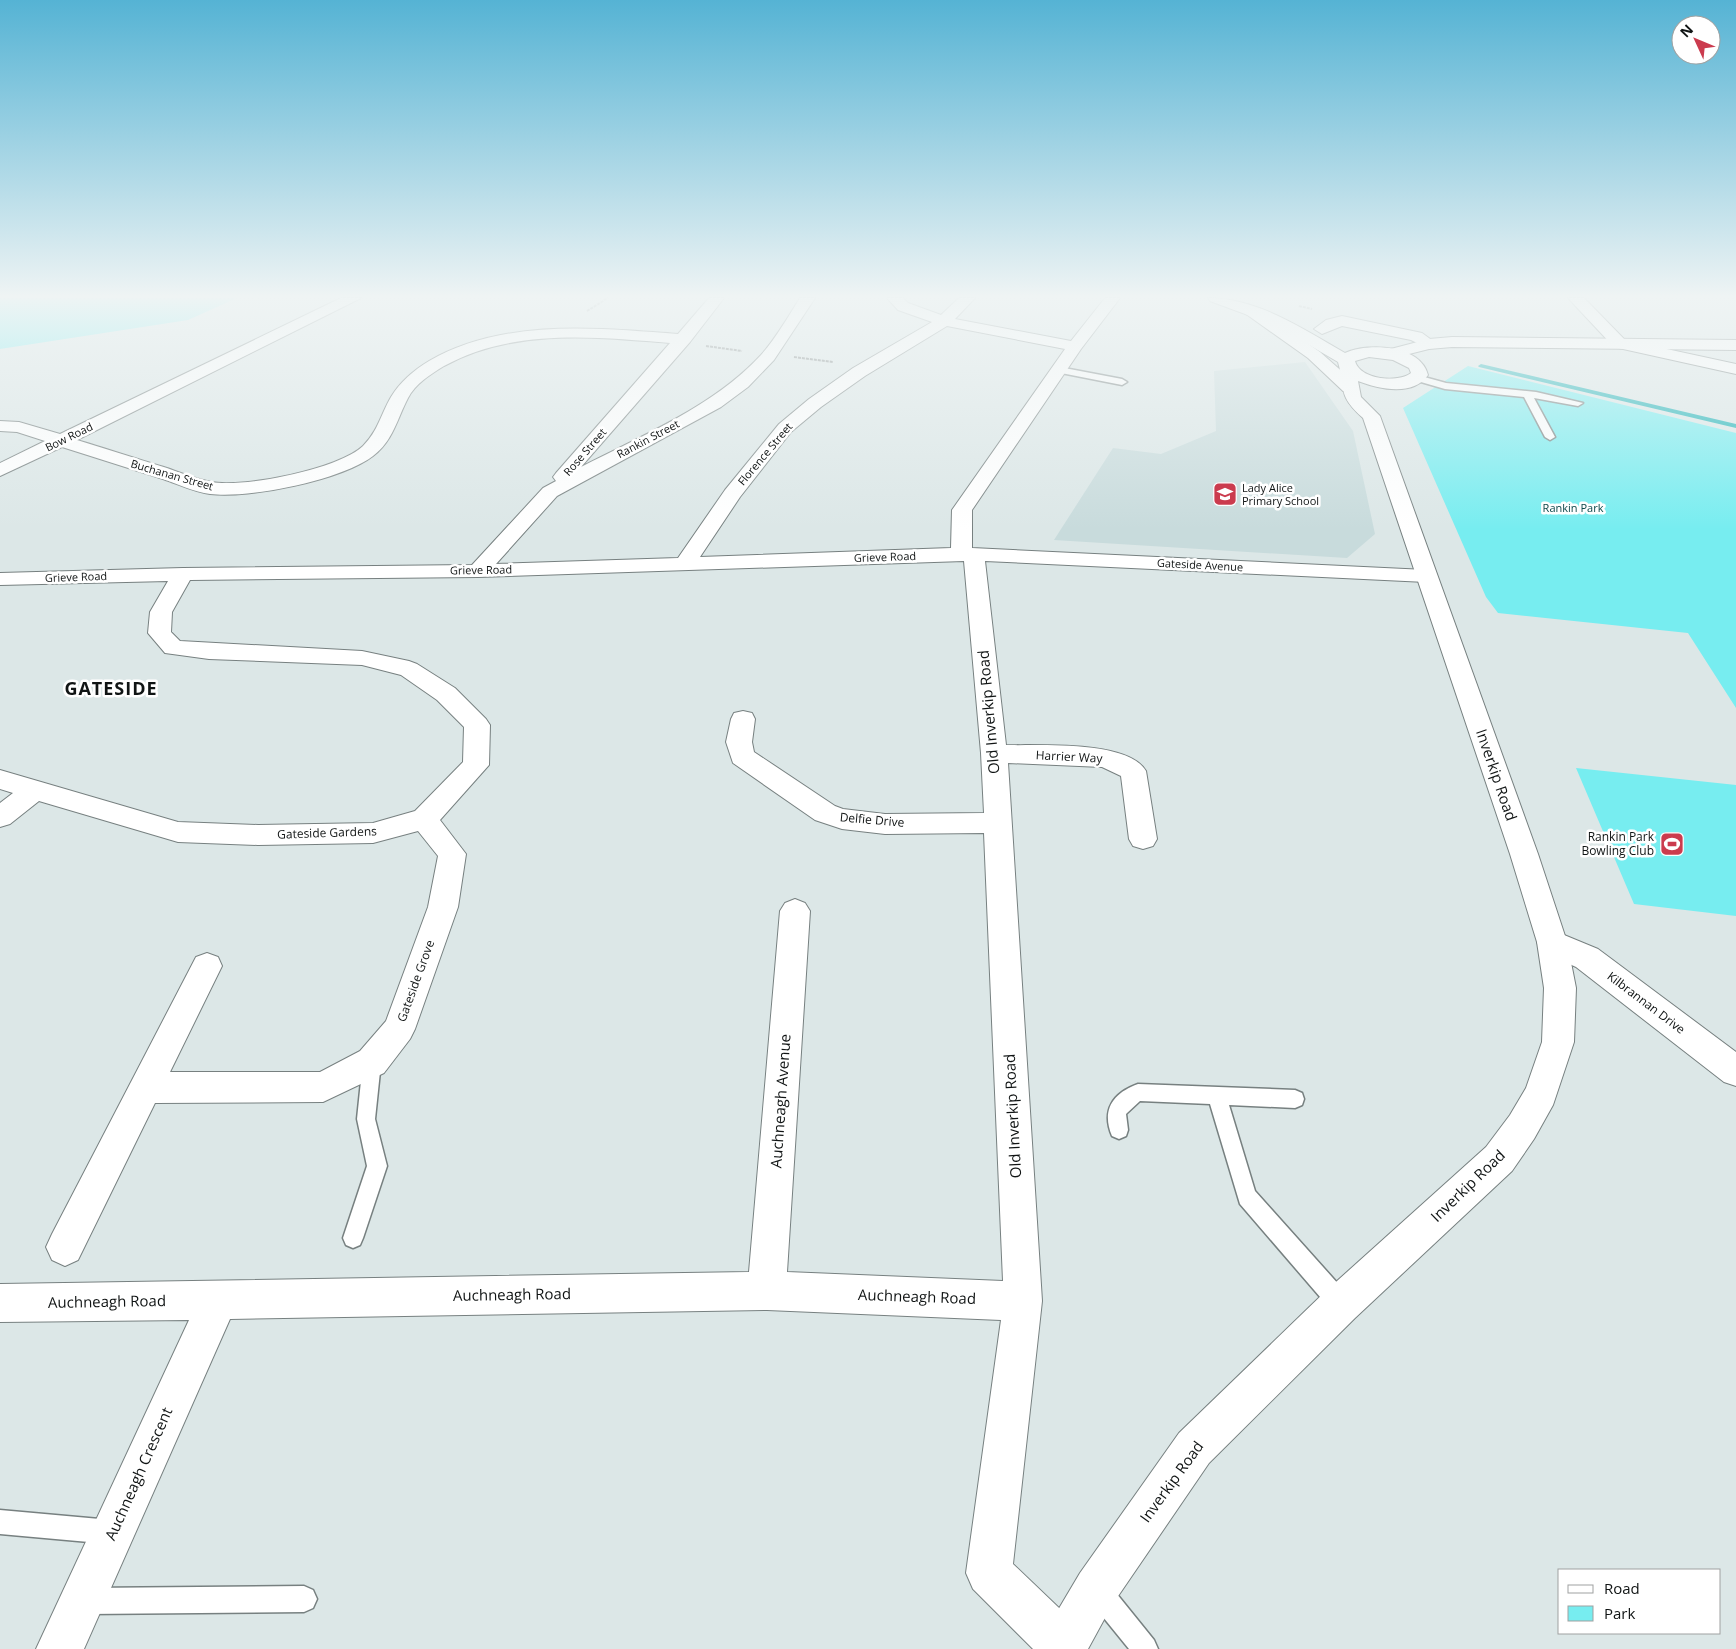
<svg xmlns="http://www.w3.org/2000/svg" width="1736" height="1649" viewBox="0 0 1736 1649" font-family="'Open Sans',sans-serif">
<rect width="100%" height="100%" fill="#dce7e7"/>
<path fill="#c8dbdc" d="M 1305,362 L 1353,431 L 1375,534 L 1347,558 L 1054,540 L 1113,448 L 1161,454 L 1216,431 L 1214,371 Z"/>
<path fill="#77edf0" d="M 0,298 L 237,298 L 188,320 L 0,349 Z
M 1468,366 L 1736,433 L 1736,708 L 1688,633 L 1498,613 L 1486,597 L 1403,408 Z
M 1576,768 L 1736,785 L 1736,916 L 1634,904 Z"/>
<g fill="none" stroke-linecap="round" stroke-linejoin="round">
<path fill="#1ab2b6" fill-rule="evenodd" d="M 1481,364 L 1736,424 L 1736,428 L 1479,367 L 1478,366 Z"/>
<g stroke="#778080" stroke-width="3">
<path id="service" d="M 1059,367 L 1122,379 L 1127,382 L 1122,385 L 1056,372 L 1054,370 Z
M 1417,375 L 1446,383 L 1536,392 L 1583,403 L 1578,406 L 1534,398 L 1555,437 L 1550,440 L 1545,437 L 1524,397 L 1445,389 L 1414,380 L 1412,378 Z
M 372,1054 L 378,1056 L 381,1062 L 375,1119 L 387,1166 L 363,1238 L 360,1245 L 353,1248 L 346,1245 L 343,1238 L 367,1166 L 357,1119 L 363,1062 L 366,1056 Z
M 1138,1084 L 1295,1090 L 1302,1093 L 1304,1099 L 1302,1105 L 1295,1108 L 1229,1105 L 1255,1191 L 1349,1296 L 1352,1304 L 1349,1312 L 1341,1315 L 1333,1312 L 1240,1204 L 1210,1104 L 1140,1101 L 1126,1114 L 1128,1130 L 1126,1136 L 1119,1139 L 1112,1136 C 1101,1110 1113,1093 1138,1084 Z
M 0,1510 L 111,1520 L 120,1523 L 123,1532 L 120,1541 L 111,1544 L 0,1534 Z
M 1099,1579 L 1108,1583 L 1154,1640 L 1158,1649 L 1129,1649 L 1090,1601 L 1086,1592 L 1090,1583 Z
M 304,1586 L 313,1590 L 317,1599 L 313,1608 L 304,1612 L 86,1614 L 77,1610 L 73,1601 L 77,1592 L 86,1588 Z"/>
</g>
<g stroke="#778080" stroke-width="2">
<path id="minor" d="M 341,298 L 361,298 L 77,440 C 107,449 137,459 167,468 C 181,473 196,479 211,482 C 244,488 339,469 363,446 C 378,431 381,414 391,397 C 400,382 414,370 429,361 C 504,318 595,328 678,334 L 709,298 L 724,298 L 690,342 L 581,467 C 643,435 713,407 761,355 C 776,338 788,317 800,298 L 815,298 L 774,360 L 748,387 L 721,407 L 557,496 L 496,564 L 678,558 L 725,490 L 779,424 L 809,399 L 853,368 L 932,322 L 898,310 L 887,298 L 903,298 L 908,303 L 941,315 L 959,298 L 975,298 L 955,319 L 1071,341 L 1105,298 L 1120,298 L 1081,349 L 972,510 L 972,548 L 1426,570 L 1434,571 L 1437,576 L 1434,581 L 1426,582 L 985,561 L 1006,745 C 1039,746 1128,740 1146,771 L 1157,839 L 1153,846 L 1143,849 L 1133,846 L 1129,839 L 1121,776 L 1102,767 L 1008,763 L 1042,1301 L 1013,1564 L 1081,1629 L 1088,1646 L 1086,1649 L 1033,1649 L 973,1589 L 966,1573 L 1001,1320 L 767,1310 L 230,1319 L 84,1649 L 36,1649 L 189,1320 L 0,1322 L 0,1284 L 749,1272 L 780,911 L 785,903 L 795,899 L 805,903 L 810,911 L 787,1272 L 1003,1281 L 984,833 L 885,834 L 842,829 L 815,820 L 733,763 L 726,742 L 731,719 L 734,713 L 743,711 L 752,713 L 755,719 L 752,742 L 754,752 L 835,806 L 843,809 L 885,814 L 984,813 L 981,753 L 964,561 L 478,577 L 190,580 L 172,612 L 171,632 L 180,641 L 362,651 L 409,661 L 417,664 L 455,688 L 486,719 L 490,725 L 489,765 L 440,820 L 466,854 L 458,907 L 415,1029 L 410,1039 L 384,1073 L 323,1102 L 155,1103 L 78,1260 L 65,1266 L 52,1260 L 46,1247 L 52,1234 L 196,957 L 207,953 L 218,957 L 222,966 L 170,1072 L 320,1072 L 360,1051 L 386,1021 L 428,907 L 438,856 L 418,831 L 373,843 L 258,845 L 178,842 L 39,801 L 10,824 L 0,827 L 0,803 L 13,793 L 0,789 L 0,770 L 178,822 L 258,825 L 373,823 L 415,811 L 463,762 L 464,727 L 437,700 L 401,675 L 362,665 L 209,659 L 165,653 L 148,633 L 150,612 L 168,581 L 0,585 L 0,573 L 183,568 L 472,565 L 543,488 L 556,481 L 553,477 L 556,473 L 670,343 C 595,337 513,328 444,366 C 431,374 415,384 408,398 C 397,419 393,441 373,456 C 342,480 249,499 210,494 C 194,492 178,484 163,479 C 129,468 96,458 62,447 L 0,476 L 0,463 L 45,441 L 17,432 L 0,431 L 0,421 L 19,422 L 60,434 ZM 947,326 L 1065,349 L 952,510 L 951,548 L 700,557 L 740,497 L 791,432 L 821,407 L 865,376 Z
M 1568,298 L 1584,298 L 1625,340 L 1736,364 L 1736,374 L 1614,347 Z
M 1251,306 L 1256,308 L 1320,352 L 1355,383 L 1358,387 L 1355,391 L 1343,391 L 1308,358 L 1246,314 L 1243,311 L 1246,308 Z
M 1342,316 L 1422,333 L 1437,344 L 1429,349 L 1411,340 L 1342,326 L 1322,334 L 1314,329 L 1326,320 Z
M 1552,930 L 1598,949 L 1736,1052 L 1736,1086 L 1724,1082 L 1576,967 L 1541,951 L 1537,942 L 1541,933 Z"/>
</g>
<g stroke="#778080" stroke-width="2">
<path id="secondary" d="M 1452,337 L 1736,340 L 1736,350 L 1452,347 L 1429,349 L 1389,359 L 1381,354 L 1383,351 L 1429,339 Z"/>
</g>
<g stroke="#778080" stroke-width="2">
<path id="trunk" d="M 1208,298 C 1258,298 1303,329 1345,353 C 1369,342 1421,345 1428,375 C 1413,397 1379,389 1358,381 L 1361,397 L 1380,416 L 1538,854 L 1567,942 L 1576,988 L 1574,1042 L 1553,1105 L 1534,1139 L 1512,1171 L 1355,1318 L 1209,1463 L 1112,1605 L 1088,1649 L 1038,1649 L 1045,1632 L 1080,1573 L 1179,1433 L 1327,1290 L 1486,1147 L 1510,1115 L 1526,1088 L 1542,1042 L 1544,988 L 1537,942 L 1510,854 L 1363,418 C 1337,395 1346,390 1338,362 L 1275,325 L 1210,301 ZM 1369,357 L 1393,360 L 1409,368 L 1411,373 C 1398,383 1360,380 1355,361 Z"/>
</g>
<path stroke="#747b7b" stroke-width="2" stroke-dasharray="3 1" stroke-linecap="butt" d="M 1299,306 L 1312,309
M 587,311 L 608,298
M 706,346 L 742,351
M 794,357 L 833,362"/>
<use href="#service" fill="#fff" fill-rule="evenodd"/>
<use href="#minor" fill="#fff" fill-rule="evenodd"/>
<use href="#secondary" fill="#fff" fill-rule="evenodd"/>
<use href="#trunk" fill="#fff" fill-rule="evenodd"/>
</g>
<linearGradient id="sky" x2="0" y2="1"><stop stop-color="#55b3d4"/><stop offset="0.56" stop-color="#eff4f4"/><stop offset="1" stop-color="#eff4f4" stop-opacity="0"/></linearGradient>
<rect width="1736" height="529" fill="url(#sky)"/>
<defs>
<g id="school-square" transform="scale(1.25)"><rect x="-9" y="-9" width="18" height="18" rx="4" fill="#cb3b4e" stroke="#fff"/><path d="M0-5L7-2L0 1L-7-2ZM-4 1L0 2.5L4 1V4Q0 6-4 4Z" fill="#fff"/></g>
<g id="stadium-square" transform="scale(1.25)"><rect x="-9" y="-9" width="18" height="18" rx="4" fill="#cb3b4e" stroke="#fff"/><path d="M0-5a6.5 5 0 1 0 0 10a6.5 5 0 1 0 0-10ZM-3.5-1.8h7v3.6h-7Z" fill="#fff"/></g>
</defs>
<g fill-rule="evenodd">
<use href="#school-square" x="1225" y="494"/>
<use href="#stadium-square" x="1672" y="844"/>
</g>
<g text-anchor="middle" stroke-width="5" stroke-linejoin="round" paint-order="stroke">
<g font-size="11" fill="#101414" stroke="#fff">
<text transform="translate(69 437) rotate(-26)" y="4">Bow Road</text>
<text transform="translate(648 439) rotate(-28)" y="4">Rankin Street</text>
<text transform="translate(585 452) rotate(-49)" y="4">Rose Street</text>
<text transform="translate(765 454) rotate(-50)" y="4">Florence Street</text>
<text transform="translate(172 475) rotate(16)" y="4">Buchanan Street</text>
<text transform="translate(885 557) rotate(-2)" y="4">Grieve Road</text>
<text transform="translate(1200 565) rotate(3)" y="4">Gateside Avenue</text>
<text transform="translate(481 570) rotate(-1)" y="4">Grieve Road</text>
<text transform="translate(76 577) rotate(-2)" y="4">Grieve Road</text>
</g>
<g font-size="11" fill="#101414" stroke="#fff" text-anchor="start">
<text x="1242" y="492">Lady Alice<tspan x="1242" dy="13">Primary School</tspan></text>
</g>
<g font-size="11" fill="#0c484a" stroke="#fff">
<text x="1573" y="512">Rankin Park</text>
</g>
<g font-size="12" fill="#101414" stroke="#fff">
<text transform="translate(1069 757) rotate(3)" y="4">Harrier Way</text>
<text transform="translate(872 820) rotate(5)" y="4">Delfie Drive</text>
<text transform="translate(327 833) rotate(-2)" y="4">Gateside Gardens</text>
<text transform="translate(416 981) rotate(-70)" y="4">Gateside Grove</text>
<text transform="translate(1646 1003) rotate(37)" y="4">Kilbrannan Drive</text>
</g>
<g font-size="12" fill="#101414" stroke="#fff" text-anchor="end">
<text x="1654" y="841">Rankin Park<tspan x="1654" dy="14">Bowling Club</tspan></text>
</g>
<g font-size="15" fill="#101414" stroke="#fff">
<text transform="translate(989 712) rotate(-95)" y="5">Old Inverkip Road</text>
<text transform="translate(1496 775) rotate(71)" y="5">Inverkip Road</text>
<text transform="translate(781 1101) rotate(-86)" y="5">Auchneagh Avenue</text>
<text transform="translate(1013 1116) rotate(-93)" y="5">Old Inverkip Road</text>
<text transform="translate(1468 1186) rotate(-44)" y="5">Inverkip Road</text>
<text transform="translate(512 1295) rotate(-1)" y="5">Auchneagh Road</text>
<text transform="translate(917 1297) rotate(2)" y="5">Auchneagh Road</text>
<text transform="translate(107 1302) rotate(-1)" y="5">Auchneagh Road</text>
<text transform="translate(139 1474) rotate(-66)" y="5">Auchneagh Crescent</text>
<text transform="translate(1172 1482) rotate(-54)" y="5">Inverkip Road</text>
</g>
<g font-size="18" font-weight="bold" letter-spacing="1" fill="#101414" stroke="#fff">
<text x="111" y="695">GATESIDE</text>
</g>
</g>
<rect x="1558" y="1569" width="162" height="65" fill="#ffffff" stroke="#9fa1a1"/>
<rect x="1568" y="1585" width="25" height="8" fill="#ffffff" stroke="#9fa1a1"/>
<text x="1604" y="1594" font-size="15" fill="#101414">Road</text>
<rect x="1568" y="1606" width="25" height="15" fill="#77edf0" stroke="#9fa1a1"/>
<text x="1604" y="1619" font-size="15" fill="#101414">Park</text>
<g transform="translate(1696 40) rotate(314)"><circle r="24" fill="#ffffff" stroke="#9fa1a1"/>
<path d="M0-4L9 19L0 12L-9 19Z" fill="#cb3b4e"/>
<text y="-8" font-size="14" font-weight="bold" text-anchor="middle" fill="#101414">N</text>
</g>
</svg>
